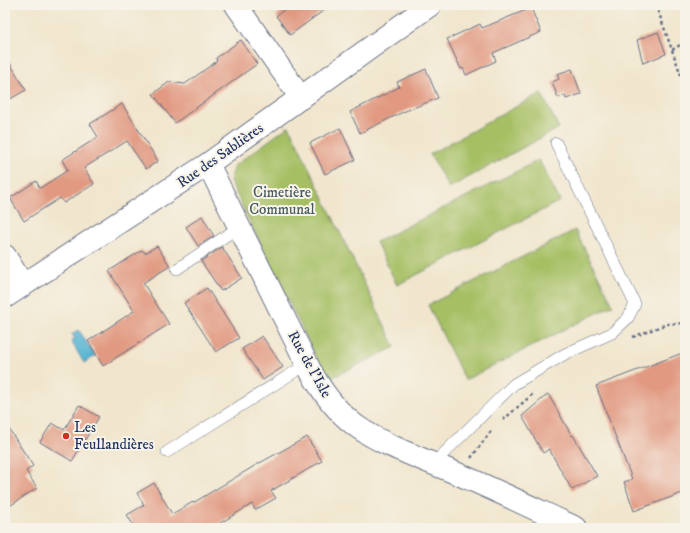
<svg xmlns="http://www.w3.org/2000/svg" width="690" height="533" viewBox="0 0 690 533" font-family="'IM FELL DW Pica',serif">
<rect width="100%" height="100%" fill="#f7f3e8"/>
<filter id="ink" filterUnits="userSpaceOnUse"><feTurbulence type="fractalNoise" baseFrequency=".025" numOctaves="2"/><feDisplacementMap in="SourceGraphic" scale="8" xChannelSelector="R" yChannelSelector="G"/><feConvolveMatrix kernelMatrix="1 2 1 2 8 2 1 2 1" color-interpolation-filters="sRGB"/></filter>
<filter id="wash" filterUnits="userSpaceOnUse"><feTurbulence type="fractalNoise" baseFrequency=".012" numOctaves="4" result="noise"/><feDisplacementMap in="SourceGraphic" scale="16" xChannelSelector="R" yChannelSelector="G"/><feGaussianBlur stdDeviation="0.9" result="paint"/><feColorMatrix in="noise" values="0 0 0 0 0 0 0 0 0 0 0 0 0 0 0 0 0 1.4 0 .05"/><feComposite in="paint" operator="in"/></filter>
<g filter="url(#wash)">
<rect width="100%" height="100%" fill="#f1e6cd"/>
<path fill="#a6bf64" stroke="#607761" d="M 541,93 L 559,128 L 449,188 L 430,154 Z
M 289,126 L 395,347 L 327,380 L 230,181 L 234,166 Z
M 539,160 L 560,201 L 397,285 L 376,242 Z
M 575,230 L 613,305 L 465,380 L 428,305 Z"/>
<path fill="#54b4d2" stroke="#387298" d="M 79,330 L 95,356 L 84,363 L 71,341 L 75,338 L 72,334 Z"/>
<g id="blocks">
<path fill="#e19981" d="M 290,5 L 331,5 L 290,35 L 276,16 Z
M 531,8 L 541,32 L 493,53 L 496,61 L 466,75 L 463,68 L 461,69 L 447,39 L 480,24 L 482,28 Z
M 658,32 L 666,54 L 643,63 L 637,40 Z
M 241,40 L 257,64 L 175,123 L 153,94 L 169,82 L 185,84 L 217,61 L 216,58 Z
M 5,55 L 26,90 L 5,102 Z
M 426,69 L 438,98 L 403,112 L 360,133 L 350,112 L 399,87 L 397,82 Z
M 572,69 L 581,94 L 566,99 L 565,95 L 558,98 L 552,82 L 559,79 L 557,74 Z
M 122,104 L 158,161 L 146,169 L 127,141 L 84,168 L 94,184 L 64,203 L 60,198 L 24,221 L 10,198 L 36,181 L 40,188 L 68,170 L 62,160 L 98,137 L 90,124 Z
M 340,128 L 355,160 L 325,174 L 310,143 Z
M 202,216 L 214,236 L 198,246 L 186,227 Z
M 157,246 L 170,266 L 143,283 L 169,324 L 103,366 L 88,341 L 134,311 L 109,271 L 142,250 L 145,253 Z
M 222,247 L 242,278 L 221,291 L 201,261 Z
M 207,288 L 239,338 L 216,352 L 184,303 Z
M 262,336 L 283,367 L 263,380 L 242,349 Z
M 685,352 L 685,492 L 634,511 L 624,482 L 632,479 L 596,386 Z
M 548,394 L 572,436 L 573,435 L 597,476 L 572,490 L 549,449 L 543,453 L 522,416 Z
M 79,405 L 99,417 L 72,461 L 40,442 L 52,423 L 64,430 Z
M 5,423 L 33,466 L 26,471 L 37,488 L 5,509 Z
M 307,437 L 322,461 L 271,491 L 276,498 L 255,510 L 252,504 L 212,528 L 135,528 L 127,515 L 144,505 L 137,493 L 154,483 L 172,514 L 193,502 L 193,503 L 256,465 Z"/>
</g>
</g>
<g filter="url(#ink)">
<use href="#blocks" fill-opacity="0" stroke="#666f85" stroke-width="1"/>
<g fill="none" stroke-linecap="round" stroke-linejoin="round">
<g stroke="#666f85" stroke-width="12">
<path id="lane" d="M 177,269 L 239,227
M 167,452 L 307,364
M 434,463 L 514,384 L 565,354 L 612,333 L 628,318 L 635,304 L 556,143"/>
</g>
<g stroke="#666f85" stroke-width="24">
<path id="street" d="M 236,5 L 301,98
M 208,164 L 310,370 C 322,392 336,411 356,426 C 384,446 426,460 458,474 C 498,491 537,510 576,528
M 5,256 L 23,285"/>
</g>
<g stroke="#666f85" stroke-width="24">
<path id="secondary" d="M 5,297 L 208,164 L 430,5"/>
</g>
<path stroke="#666f85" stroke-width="2.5" stroke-dasharray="3 3" stroke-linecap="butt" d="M 656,5 L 672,50 L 685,42
M 672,50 L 685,86
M 633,337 L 667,324 L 685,323
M 503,420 L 534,393
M 471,458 L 492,430"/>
<use href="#lane" stroke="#fff" stroke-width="11"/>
<use href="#street" stroke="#fff" stroke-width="22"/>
<use href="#secondary" stroke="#fff" stroke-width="22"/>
</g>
</g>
<circle fill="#c8321e" stroke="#f7f3e8" stroke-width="1.5" cx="66" cy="436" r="4"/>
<g text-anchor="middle" stroke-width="4" stroke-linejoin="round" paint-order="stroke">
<g font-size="15" fill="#1b2f5e" stroke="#f7f3e8">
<text transform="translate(220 155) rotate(-35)" y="5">Rue des Sablières</text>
<text transform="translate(310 364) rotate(61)" y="5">Rue de l'Isle</text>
</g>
<g font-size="15" fill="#455a60" stroke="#f7f3e8">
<text x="282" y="197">Cimetière<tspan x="282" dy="17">Communal</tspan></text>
</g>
<g font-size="15" fill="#1b2f5e" stroke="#f7f3e8" text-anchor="start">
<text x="74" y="432">Les<tspan x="74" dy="17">Feullandières</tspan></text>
</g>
</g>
<rect width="690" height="533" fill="none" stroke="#f7f3e8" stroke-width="20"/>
</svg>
